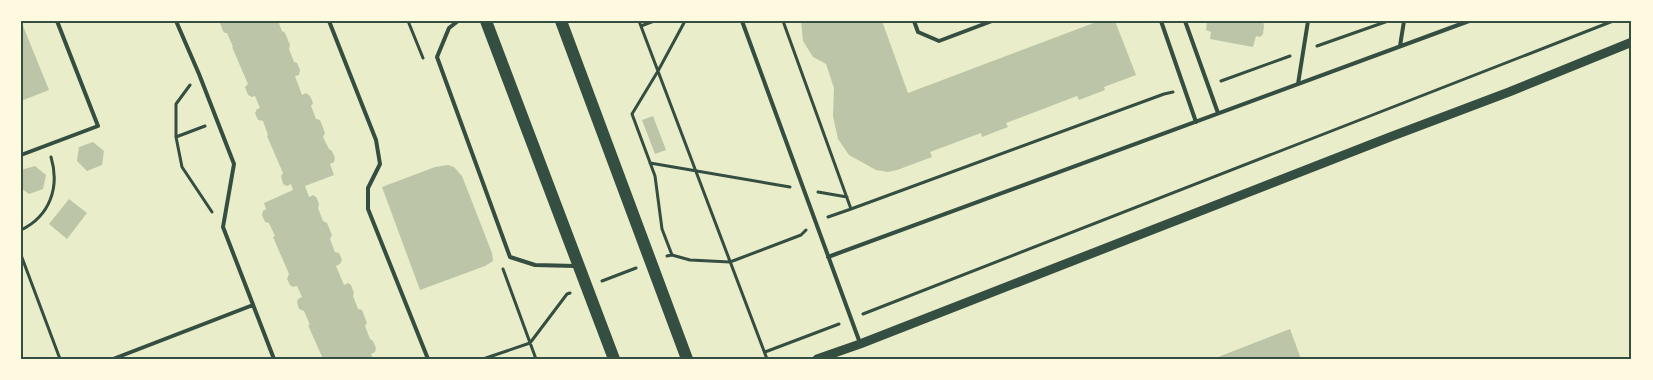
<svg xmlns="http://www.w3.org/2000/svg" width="1653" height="380" viewBox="0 0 1653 380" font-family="Mulish,sans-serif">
<rect width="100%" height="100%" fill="#e9edc9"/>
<path fill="#bcc5a7" d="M 21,21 L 49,90 L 21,101 Z
M 221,21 L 278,21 L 282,31 L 285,33 L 290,45 L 289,49 L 294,62 L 297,63 L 300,70 L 299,75 L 295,76 L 302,95 L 306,93 L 310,96 L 313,103 L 311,106 L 316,119 L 320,120 L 325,133 L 323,137 L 329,149 L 332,151 L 335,158 L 334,162 L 330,164 L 334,175 L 305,186 L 309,197 L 313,195 L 317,198 L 319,205 L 318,208 L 323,221 L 327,223 L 332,235 L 330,239 L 335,252 L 339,253 L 342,260 L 340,264 L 336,266 L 344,285 L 348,283 L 351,285 L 354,293 L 353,296 L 358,309 L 362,310 L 367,323 L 365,326 L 370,339 L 373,341 L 376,348 L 375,352 L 371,354 L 373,359 L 323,359 L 308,325 L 310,325 L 304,311 L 299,309 L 297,302 L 298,299 L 302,297 L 297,286 L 293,287 L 290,285 L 287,279 L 289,274 L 273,237 L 275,236 L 269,223 L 265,222 L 262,215 L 263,211 L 266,209 L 264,203 L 293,190 L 291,184 L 287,186 L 283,184 L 281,176 L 283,173 L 267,136 L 268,135 L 263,121 L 258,120 L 255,113 L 257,109 L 260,108 L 255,96 L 252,97 L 248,95 L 245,87 L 248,84 L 232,47 L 233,47 L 227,33 L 225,33 L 223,31 L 220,23 Z
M 801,21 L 882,21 L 908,93 L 1099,21 L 1115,21 L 1136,75 L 1104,87 L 1105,90 L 1079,100 L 1077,96 L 1006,123 L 1008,127 L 982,137 L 981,133 L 930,152 L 932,157 L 897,170 L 888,172 L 876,170 L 849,155 L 838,139 L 833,116 L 834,88 L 826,64 L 813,57 L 803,41 Z
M 1207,21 L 1263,21 L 1264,26 L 1263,34 L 1260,37 L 1256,36 L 1253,47 L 1210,39 L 1211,32 L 1206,30 Z
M 653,116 L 666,150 L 655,154 L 642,120 Z
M 93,142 L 104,151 L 102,165 L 87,171 L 77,161 L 79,147 Z
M 448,165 L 454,167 L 462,176 L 492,253 L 493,261 L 485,266 L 420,290 L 382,187 L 435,167 Z
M 35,166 L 46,175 L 43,189 L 29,194 L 21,188 L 21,170 Z
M 69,199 L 87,213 L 67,239 L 49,224 Z
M 1290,329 L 1301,359 L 1213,359 Z"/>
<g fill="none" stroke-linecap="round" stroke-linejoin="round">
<path stroke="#344e41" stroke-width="3" d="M 408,21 L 423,58
M 639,21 L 767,359
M 783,21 L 851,209 L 1164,94 L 1173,92
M 641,26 L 654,21
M 1317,46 L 1388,21
M 1221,81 L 1290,56
M 190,85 L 176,104 L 176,137 L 182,167 L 212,212
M 176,137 L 205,126
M 650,163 L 790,187
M 818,192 L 847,197
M 828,217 L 851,209
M 21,230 C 50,216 60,187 51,157
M 21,255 L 60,359
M 672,255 L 662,229 L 655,176 L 632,114 L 658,71 L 685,21
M 667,256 L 672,255 L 690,260 L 730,262 L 801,235 L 806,230
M 503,269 L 536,359
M 602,281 L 636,268
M 863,314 L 1613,21
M 765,352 L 839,324
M 483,359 L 530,343 L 567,294 L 570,293"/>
<path stroke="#344e41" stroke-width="4" d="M 176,21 L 199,74 L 234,164 L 223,227 L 274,359
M 329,21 L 376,140 L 380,164 L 368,188 L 368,209 L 428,359
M 458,21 L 449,28 L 437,57 L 510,257 L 535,265 L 575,266
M 742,21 L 860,343
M 914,21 L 918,32 L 939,41 L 992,21
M 1161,21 L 1196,122
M 1185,21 L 1218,113
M 1400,46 L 1404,21
M 1298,84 L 1308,21
M 21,155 L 98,126 L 57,21
M 828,257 L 1469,21
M 113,359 L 253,305"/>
<path stroke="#344e41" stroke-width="9" d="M 817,359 L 860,344 L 1390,137 L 1509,92 L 1632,42"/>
<path stroke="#344e41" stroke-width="12" d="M 486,21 L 614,359
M 561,21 L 687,359"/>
</g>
<rect width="1653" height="380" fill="none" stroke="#fefae0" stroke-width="45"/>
<rect x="22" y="22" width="1608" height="336" fill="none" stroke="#344e41" stroke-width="2"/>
</svg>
